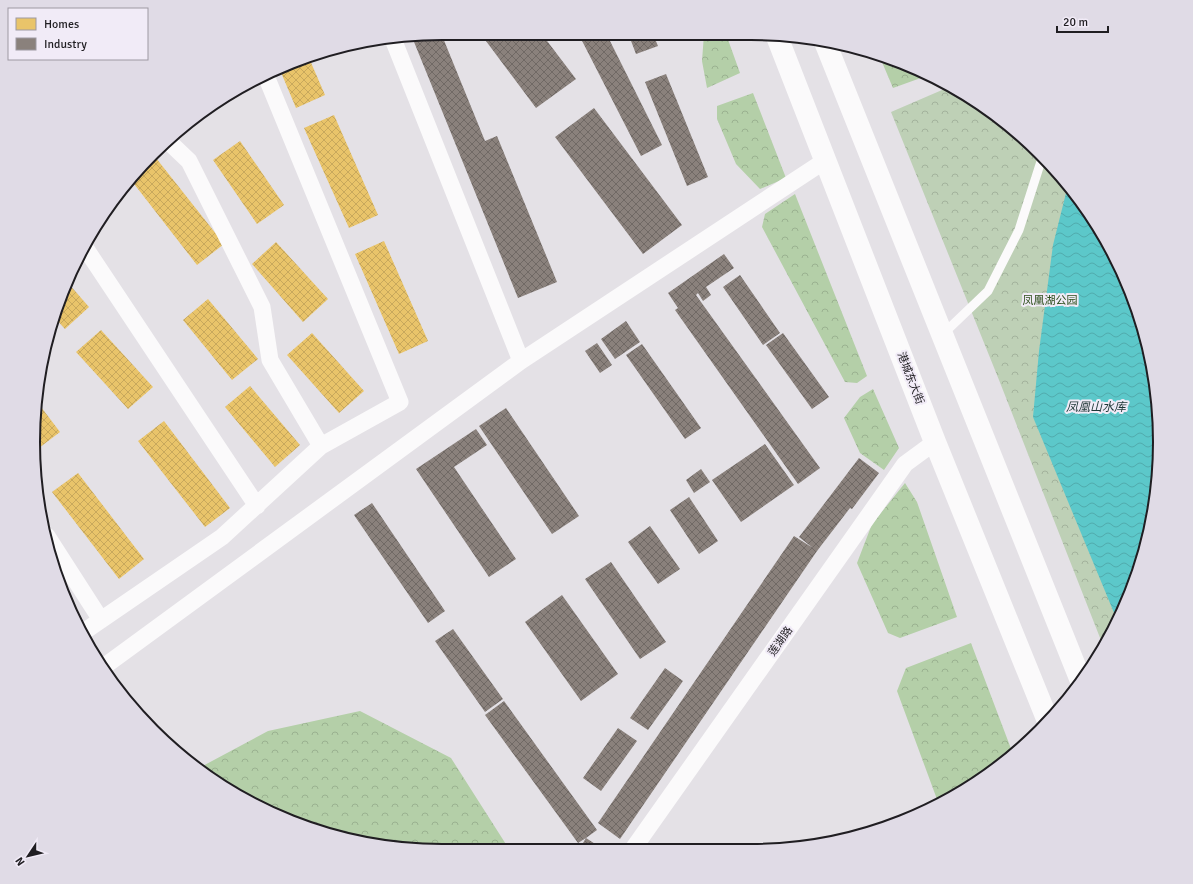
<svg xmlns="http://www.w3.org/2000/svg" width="1193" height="884" viewBox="0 0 1193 884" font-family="Signika,'Noto Sans SC',sans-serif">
<defs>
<pattern id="forest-crowns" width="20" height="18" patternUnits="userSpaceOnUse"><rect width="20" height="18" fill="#b4cfa8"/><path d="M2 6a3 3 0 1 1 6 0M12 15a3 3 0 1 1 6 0" fill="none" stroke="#9ab190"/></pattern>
<pattern id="park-crowns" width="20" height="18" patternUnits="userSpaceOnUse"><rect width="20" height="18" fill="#bed0b6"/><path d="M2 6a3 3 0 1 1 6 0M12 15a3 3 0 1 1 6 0" fill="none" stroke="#a3b29c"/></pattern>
<pattern id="water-waves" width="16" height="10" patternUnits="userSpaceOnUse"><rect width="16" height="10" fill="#5cc8ca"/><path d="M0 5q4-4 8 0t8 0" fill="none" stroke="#50abad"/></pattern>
<pattern id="homes-cross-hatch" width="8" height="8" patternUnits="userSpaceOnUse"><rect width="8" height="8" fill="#e9c46a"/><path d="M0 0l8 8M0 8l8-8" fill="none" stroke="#c8a85c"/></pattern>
<pattern id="industry-cross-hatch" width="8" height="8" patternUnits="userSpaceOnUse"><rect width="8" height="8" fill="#8a817c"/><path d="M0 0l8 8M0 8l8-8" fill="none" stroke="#706965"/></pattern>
</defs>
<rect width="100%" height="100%" fill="#e4e1e6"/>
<path fill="url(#forest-crowns)" d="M 704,34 L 726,34 L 740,73 L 707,88 L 702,61 Z
M 879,55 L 908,64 L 929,75 L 893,88 Z
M 753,93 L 786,178 L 760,189 L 736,164 L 717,119 L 717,106 Z
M 795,194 L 867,376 L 857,383 L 845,382 L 762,227 L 765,214 Z
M 873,389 L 899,448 L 884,470 L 860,453 L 844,418 L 860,397 Z
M 905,483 L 917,502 L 957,617 L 900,638 L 888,633 L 857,563 L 872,524 Z
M 971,643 L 1013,754 L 1000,767 L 938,802 L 897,691 L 906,668 Z
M 360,711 L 451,758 L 509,849 L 415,850 L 311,829 L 238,796 L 199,768 L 268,731 Z"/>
<path fill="url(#park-crowns)" d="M 949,87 L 978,102 L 1040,153 L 1076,193 L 1118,261 L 1146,336 L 1159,415 L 1156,496 L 1138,574 L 1104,648 L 999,380 L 891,112 Z"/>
<path fill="url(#water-waves)" d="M 1068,185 L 1076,193 L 1118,261 L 1146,336 L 1159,415 L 1156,496 L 1138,574 L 1117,620 L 1033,417 L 1039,351 L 1053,245 Z"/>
<path fill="url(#homes-cross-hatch)" d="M 309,58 L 325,95 L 296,108 L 280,70 Z
M 334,115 L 378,215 L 349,228 L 304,128 Z
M 240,141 L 284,205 L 257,224 L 213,160 Z
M 156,158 L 224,244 L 197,265 L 131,180 L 135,174 Z
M 384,241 L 428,341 L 399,354 L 355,254 Z
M 276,242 L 328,299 L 303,322 L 252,264 Z
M 68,283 L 89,307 L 65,329 L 56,319 Z
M 208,299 L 258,359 L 232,380 L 183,320 Z
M 101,330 L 153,387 L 128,409 L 76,352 Z
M 312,333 L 364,391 L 339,413 L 287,355 Z
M 250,386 L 300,445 L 275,467 L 225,407 Z
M 38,403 L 60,432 L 35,451 L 36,429 Z
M 164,421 L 230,508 L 205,527 L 138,441 Z
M 78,473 L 144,559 L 119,579 L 52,492 Z
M 65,596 L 76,609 L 72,612 Z"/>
<path fill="url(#industry-cross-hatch)" d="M 441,33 L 485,141 L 497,136 L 557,282 L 518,298 L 412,37 Z
M 480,33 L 541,33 L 576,79 L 536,108 Z
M 578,33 L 606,33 L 662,145 L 641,156 Z
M 628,33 L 653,34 L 658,46 L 636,54 Z
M 666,74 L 708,177 L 687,186 L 645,82 Z
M 594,108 L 682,225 L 643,254 L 555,137 Z
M 724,254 L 734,268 L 706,287 L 711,295 L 703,301 L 698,293 L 696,295 L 820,468 L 798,484 L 675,310 L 678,308 L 668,293 Z
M 740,275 L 780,333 L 763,345 L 723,287 Z
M 626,321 L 640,342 L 615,359 L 601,339 Z
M 783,333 L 829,397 L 812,409 L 766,345 Z
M 597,343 L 612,365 L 600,373 L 585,351 Z
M 642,344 L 701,428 L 685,439 L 626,355 Z
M 506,408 L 579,516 L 552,534 L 479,426 Z
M 476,429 L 487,445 L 454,467 L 516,559 L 489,577 L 416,469 Z
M 765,444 L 794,485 L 741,522 L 712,480 Z
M 859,458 L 879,473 L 852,509 L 850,508 L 817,551 L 620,839 L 598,823 L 794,536 L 813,548 L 799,537 Z
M 701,469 L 710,482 L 694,493 L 686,480 Z
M 689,497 L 718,541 L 699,554 L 670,510 Z
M 372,503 L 445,611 L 428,623 L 354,515 Z
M 650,526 L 680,569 L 658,584 L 628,542 Z
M 611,562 L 666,642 L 640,659 L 585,579 Z
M 562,595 L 618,674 L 581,701 L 525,622 Z
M 453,629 L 503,699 L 485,712 L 435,641 Z
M 665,668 L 683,681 L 648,730 L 630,718 Z
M 504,701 L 597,830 L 586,838 L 603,849 L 581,849 L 580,848 L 586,838 L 578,843 L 485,715 Z
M 618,728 L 637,741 L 601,791 L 583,778 Z"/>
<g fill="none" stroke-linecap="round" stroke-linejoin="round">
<path stroke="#fbfafb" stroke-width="9" d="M 942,335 L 988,291 L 1019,230 L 1043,155"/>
<path stroke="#fbfafb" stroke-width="17" d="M 393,39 L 521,361 L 826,160
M 168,141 L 189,161 L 262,307 L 270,360 L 321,446
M 84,246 L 257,506
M 47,536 L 101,620
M 82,633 L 222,537 L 321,446 L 400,402 L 266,76
M 102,668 L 521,361
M 633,849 L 905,464 L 935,442"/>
<path stroke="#fbfafb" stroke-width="22" d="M 776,34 L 935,442 L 1048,721
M 825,42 L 1081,681"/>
</g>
<g text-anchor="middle" stroke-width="4" stroke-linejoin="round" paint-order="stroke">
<g font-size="11" fill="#2b4d19" stroke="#f1ebf7">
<text x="1050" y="304">凤凰湖公园</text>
</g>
<g font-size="11" fill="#201e22" stroke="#f1ebf7">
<text transform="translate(911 378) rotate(69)" y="4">港城东大街</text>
<text transform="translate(780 641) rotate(-55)" y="4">莲湖路</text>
</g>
<g font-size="12" font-style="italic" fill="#1e3636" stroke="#f1ebf7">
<text x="1096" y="411">凤凰山水库</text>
</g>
</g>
<path d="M0 0H1193V884H0ZM442 40H751A402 402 0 0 1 1153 442V442A402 402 0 0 1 751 844H442A402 402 0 0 1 40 442V442A402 402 0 0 1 442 40Z" fill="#e0dbe6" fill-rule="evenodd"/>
<path fill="none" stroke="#201e22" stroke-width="2" d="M442 40H751A402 402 0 0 1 1153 442V442A402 402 0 0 1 751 844H442A402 402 0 0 1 40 442V442A402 402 0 0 1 442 40Z"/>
<rect x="8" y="8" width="140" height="52" fill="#f1ebf7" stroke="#9d99a2"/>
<rect x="16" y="18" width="20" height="12" fill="#e9c46a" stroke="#9d99a2"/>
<text x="44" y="28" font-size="12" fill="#201e22">Homes</text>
<rect x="16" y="38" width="20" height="12" fill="#8a817c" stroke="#9d99a2"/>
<text x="44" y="48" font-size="12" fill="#201e22">Industry</text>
<g transform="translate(28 856) rotate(235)" stroke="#f1ebf7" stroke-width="3" paint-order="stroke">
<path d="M0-3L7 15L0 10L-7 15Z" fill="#201e22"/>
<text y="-6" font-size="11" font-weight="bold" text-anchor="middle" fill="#201e22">N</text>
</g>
<path d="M1057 26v6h51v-6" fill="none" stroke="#201e22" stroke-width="2"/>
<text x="1063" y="26" font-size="12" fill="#201e22" stroke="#f1ebf7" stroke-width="3" paint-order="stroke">20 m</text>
</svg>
